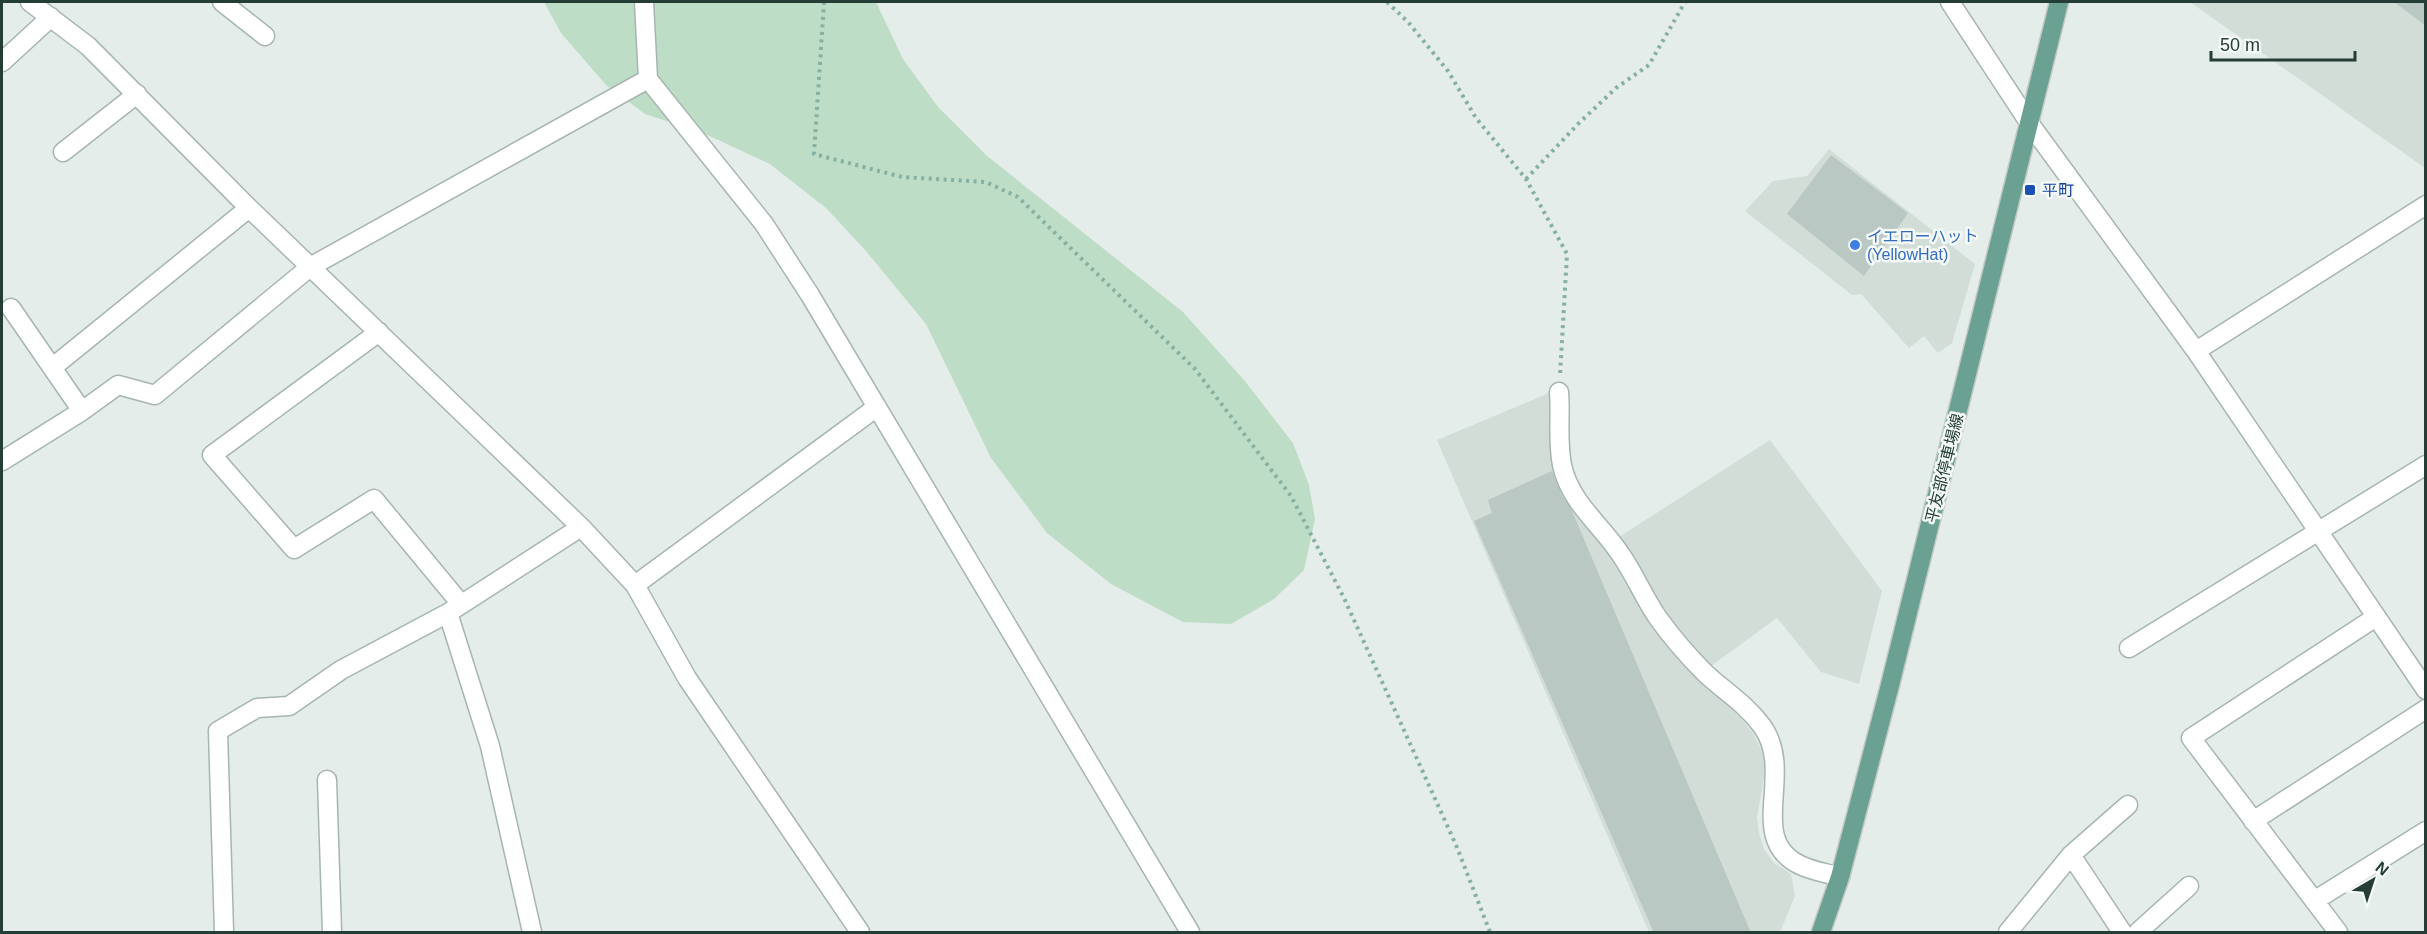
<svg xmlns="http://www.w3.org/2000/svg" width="2427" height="934" viewBox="0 0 2427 934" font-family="Arial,'Noto Sans JP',sans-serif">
<rect width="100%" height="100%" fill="#e4ede9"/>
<path fill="#d2ddd8" d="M 2190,2 L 2425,2 L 2425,168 Z
M 1829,149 L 1975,264 L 1952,343 L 1938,353 L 1924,336 L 1909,348 L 1861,294 L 1852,295 L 1745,211 L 1773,181 L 1807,176 Z
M 1549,393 L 1555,465 L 1605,546 L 1770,440 L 1882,591 L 1859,684 L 1821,672 L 1777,618 L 1696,677 L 1740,717 L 1753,733 L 1767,761 L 1757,817 L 1759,833 L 1764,849 L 1774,863 L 1791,874 L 1795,896 L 1780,932 L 1649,932 L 1437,440 Z"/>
<path fill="#beddc6" d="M 544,2 L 876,2 L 903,59 L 938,107 L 986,155 L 1183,312 L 1244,380 L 1293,443 L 1309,485 L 1315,519 L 1304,570 L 1274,599 L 1231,624 L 1183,622 L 1111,584 L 1047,533 L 991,458 L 926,324 L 866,251 L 827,209 L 770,164 L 703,133 L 645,114 L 606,85 L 561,33 Z"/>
<path fill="#b9c8c2" d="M 2394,2 L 2426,2 L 2426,26 Z
M 1831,155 L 1908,213 L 1864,276 L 1787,214 Z
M 1552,471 L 1562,496 L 1572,511 L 1751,933 L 1654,933 L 1474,521 L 1492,513 L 1488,500 Z"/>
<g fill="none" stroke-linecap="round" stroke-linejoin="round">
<g stroke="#a7b5b0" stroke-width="21">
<path id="minor" d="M 30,2 L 88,46 L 249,208 L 581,527 L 635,585 L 687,678 L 860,932
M 222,2 L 265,36
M 644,2 L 648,79 L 764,224 L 810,295 L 1190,932
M 1950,2 L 2030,124 L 2196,351 L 2426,690
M 2,62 L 51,17
M 63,152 L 137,94
M 11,308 L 82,411
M 379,332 L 212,455 L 294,549 L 374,499 L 461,604
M 2196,351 L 2426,205
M 53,367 L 249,208
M 1559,392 C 1561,416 1557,440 1562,465 C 1570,503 1601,524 1621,555 C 1635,575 1644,598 1658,618 C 1671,636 1689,657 1705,673 C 1724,691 1746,704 1762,726 C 1796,773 1745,838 1800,865 C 1812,871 1827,873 1840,877
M 2,461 L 82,411 L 118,385 L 155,395 L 310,267 L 648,79
M 635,585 L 877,407
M 2129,648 L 2426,465
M 327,780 L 332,932
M 2253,821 L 2426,709
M 2071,855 L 2122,932
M 2314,901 L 2426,831
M 224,932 L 218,731 L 257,708 L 289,706 L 341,670 L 448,613
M 532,932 L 490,746 L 448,613 L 581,527
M 2008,932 L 2071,855 L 2128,805
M 2138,932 L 2189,886
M 2338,932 L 2191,738 L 2376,617"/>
</g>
<g stroke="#c2c9c7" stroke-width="21">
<path id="major" d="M 1821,932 L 1840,877 L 1890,685 L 2059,2"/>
</g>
<path stroke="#85b0a2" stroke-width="4" stroke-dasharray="3 4.5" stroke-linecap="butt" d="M 824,2 L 814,154 L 902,177 L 986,182 L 1018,197 L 1195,369 L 1291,496 L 1344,598 L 1456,845 L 1490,932
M 1387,2 L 1408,22 L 1448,71 L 1476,118 L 1526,179 L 1567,254 L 1560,376
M 1526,179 L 1578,124 L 1616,88 L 1649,65 L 1685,2"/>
<use href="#minor" stroke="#fff" stroke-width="18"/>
<use href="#major" stroke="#6aa192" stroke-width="18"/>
</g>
<rect fill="#1a4fb4" stroke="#f5f9f7" stroke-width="2" x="2024" y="184" width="12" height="12" rx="3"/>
<circle fill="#3f7fe0" stroke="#f5f9f7" stroke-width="2" cx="1855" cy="245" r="6"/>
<g text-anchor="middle" stroke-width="5" stroke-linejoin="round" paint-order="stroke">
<g font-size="16" fill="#164399" stroke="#f5f9f7" text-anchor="start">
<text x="2042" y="196">平町</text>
</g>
<g font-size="16" fill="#366cbe" stroke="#f5f9f7" text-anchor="start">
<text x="1867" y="242">イエローハット<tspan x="1867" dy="18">(YellowHat)</tspan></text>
</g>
<g font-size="16" fill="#243e37" stroke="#f5f9f7">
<text transform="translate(1944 468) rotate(-76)" y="6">平友部停車場線</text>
</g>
</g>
<rect width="2427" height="934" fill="none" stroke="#243e37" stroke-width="6"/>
<g transform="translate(2373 880) rotate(39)" stroke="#f5f9f7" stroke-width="4.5" paint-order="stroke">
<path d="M0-4.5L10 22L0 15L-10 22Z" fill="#243e37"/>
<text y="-9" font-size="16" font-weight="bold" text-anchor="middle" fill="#243e37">N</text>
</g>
<path d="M2211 51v9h144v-9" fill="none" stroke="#243e37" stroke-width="3"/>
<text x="2220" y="51" font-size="18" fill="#243e37" stroke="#f5f9f7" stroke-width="4.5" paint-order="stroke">50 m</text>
</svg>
